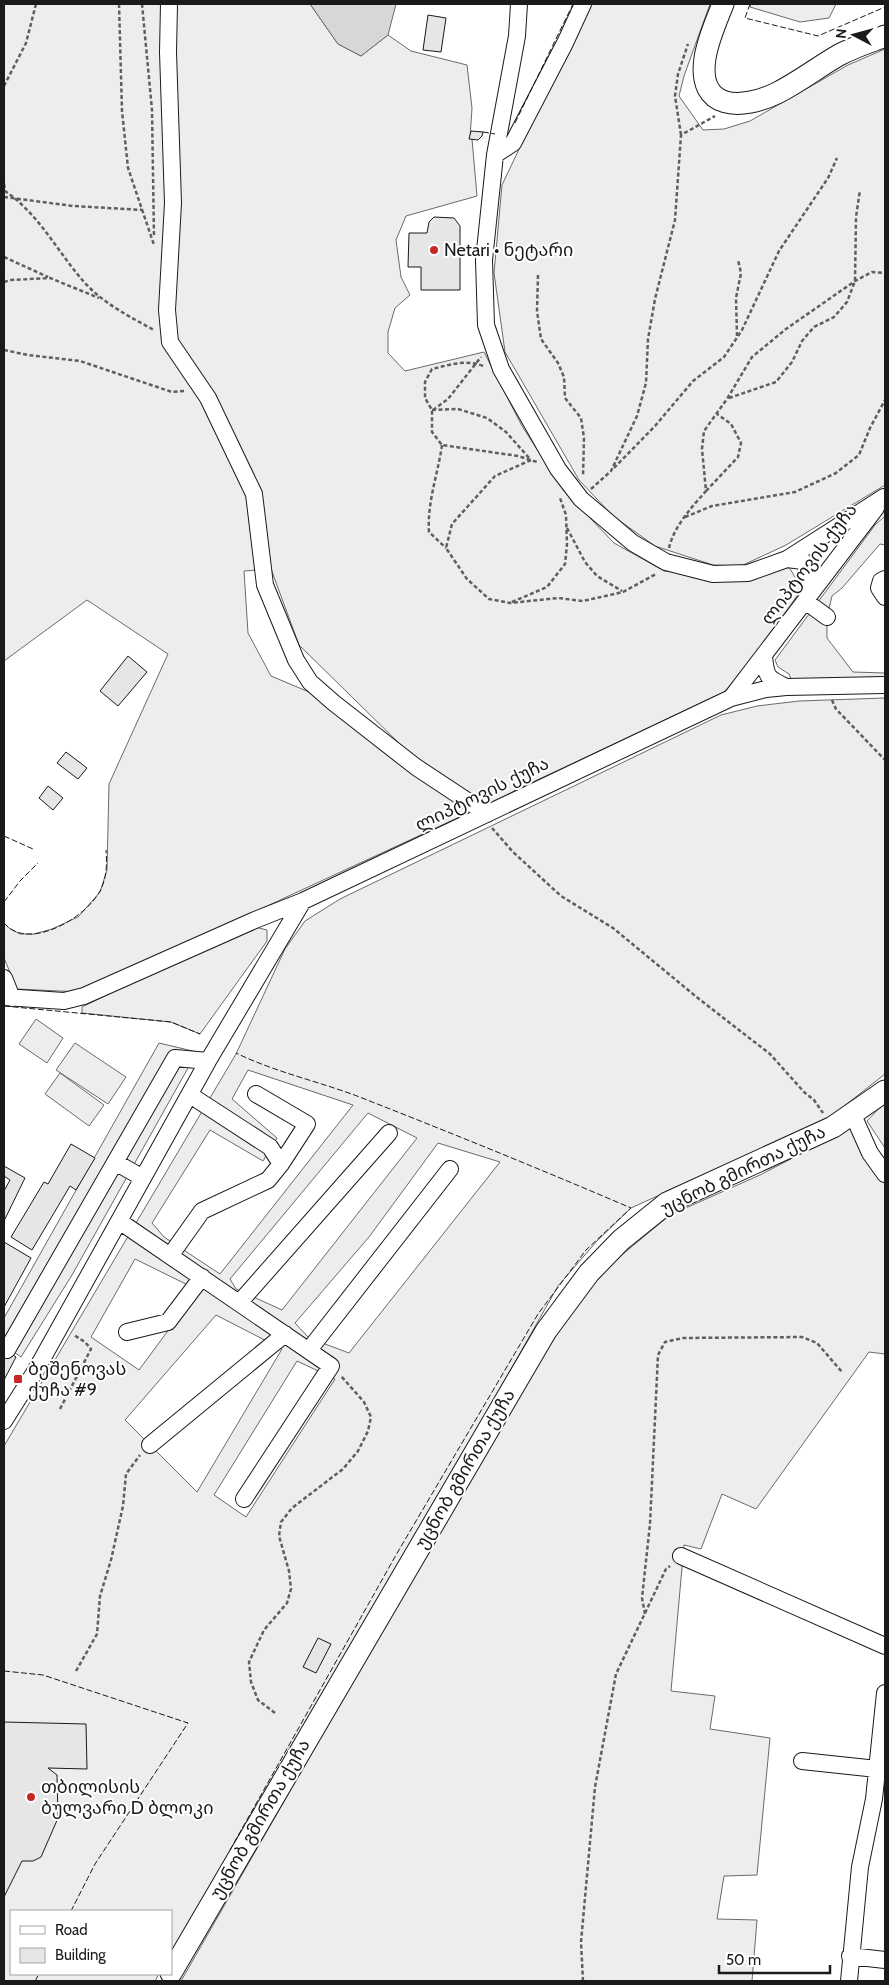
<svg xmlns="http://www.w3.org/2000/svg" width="889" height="1985" viewBox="0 0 889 1985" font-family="Cabin,'Noto Sans Georgian',sans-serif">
<rect width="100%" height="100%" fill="#fff"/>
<path fill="#ededed" stroke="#6a6a6a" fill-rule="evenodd" d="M 4,4 L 310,4 L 338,44 L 361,56 L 388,35 L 411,51 L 467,65 L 472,108 L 470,138 L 472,139 L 477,196 L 406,216 L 396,240 L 401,277 L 410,295 L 395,308 L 388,332 L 388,353 L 405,371 L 484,352 L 522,426 L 564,491 L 614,543 L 664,571 L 749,580 L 789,567 L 802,589 L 743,672 L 724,692 L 514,791 L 492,805 L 480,800 L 408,752 L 299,645 L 271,569 L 244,571 L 248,633 L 271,676 L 309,692 L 395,761 L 465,808 L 464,815 L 81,992 L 17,989 L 4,958 L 4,923 L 9,928 L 20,934 L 34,934 L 52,929 L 78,917 L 100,892 L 107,870 L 109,784 L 168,654 L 87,600 L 4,661 Z
M 588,4 L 710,4 L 684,76 L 679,96 L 703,130 L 724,129 L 750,121 L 848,65 L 885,49 L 885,485 L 786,545 L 741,566 L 713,565 L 655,546 L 613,516 L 579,480 L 505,352 L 494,273 L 502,185 Z
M 751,4 L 836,4 L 829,18 L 800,22 L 750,7 Z
M 885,516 L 885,545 L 880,544 L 842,588 L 832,596 L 827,617 L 827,638 L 853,672 L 885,673 L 885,677 L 791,679 L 789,674 L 778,667 L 775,660 L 875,525 Z
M 885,698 L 885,1074 L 829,1118 L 631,1208 L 597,1241 L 558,1286 L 480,1424 L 171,1953 L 171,1911 L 11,1911 L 11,1974 L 159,1974 L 155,1981 L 4,1981 L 4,1446 L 236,1054 L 285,949 L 305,921 L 340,899 L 721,715 L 757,706 L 799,701 ZM 248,1070 L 353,1105 L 220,1274 L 164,1237 L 152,1223 L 210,1130 L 263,1161 L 277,1138 L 232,1099 ZM 368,1113 L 417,1138 L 282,1310 L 236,1289 L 230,1279 ZM 438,1143 L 500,1162 L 349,1353 L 309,1338 L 295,1323 L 369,1237 ZM 135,1259 L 198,1290 L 139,1370 L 91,1337 ZM 216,1315 L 282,1349 L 197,1492 L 125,1420 ZM 297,1361 L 335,1379 L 246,1517 L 214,1495 Z
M 255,927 L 267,930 L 267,941 L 200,1034 L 171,1022 L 82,1013 L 82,1007 L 160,969 Z
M 36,1019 L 63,1038 L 47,1063 L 19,1044 Z
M 75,1043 L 126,1077 L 108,1104 L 56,1070 Z
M 159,1043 L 197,1052 L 72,1275 L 21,1357 L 4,1345 L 4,1318 Z
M 60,1073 L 104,1105 L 89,1126 L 45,1094 Z
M 885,1102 L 885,1148 L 867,1121 Z
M 852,1127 L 885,1172 L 885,1354 L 869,1352 L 756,1509 L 722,1494 L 701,1549 L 684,1545 L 671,1691 L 715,1696 L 710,1729 L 770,1738 L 757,1875 L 724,1876 L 717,1919 L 757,1920 L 752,1981 L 181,1981 L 532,1369 L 585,1292 L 612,1263 L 670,1215 L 760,1175 Z"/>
<path fill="#d7d7d7" stroke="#6a6a6a" d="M 310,4 L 396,4 L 388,35 L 361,56 L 338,44 Z"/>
<path fill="#e6e6e6" stroke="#1a1a1a" d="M 428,15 L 446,18 L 441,52 L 423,50 Z
M 471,131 L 483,132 L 482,136 L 478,140 L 469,139 Z
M 434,217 L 454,218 L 460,226 L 460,290 L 421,290 L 421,267 L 408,267 L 409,233 L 427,233 L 429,222 Z
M 128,656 L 147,672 L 118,706 L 100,691 Z
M 66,752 L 87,768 L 78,779 L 57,763 Z
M 48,786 L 63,798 L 53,810 L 39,798 Z
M 71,1144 L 95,1158 L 76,1190 L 70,1186 L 32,1250 L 11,1237 L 44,1182 L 48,1184 Z
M 4,1166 L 25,1178 L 4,1221 L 4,1191 L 10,1180 L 4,1176 Z
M 4,1242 L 31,1258 L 4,1307 Z
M 4,1349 L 16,1357 L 4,1380 Z
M 318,1638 L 331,1644 L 316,1673 L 303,1667 Z
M 4,1722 L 86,1724 L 87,1769 L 48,1768 L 57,1775 L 58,1818 L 41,1857 L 33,1861 L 22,1861 L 4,1897 Z"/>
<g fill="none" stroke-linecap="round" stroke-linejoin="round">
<g stroke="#1a1a1a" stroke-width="18">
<path id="minor" d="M 169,4 L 168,52 L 173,203 L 167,310 L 170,342 L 208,398 L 254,494 L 265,585 L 296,660 L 310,682 L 334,703 L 416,767 L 487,814
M 519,4 L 517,36 L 495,155 L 484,260 L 486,325 L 501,369 L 558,469 L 581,499 L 633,543 L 666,562 L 713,574 L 748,573 L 787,559 L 884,497
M 495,155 L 513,143 L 565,43 L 583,4
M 787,559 L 803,561 C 812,571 812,581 810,594
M 885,579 L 881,581 L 879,588 L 885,597
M 805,601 L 827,617
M 764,656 C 766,677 767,678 786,687
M 731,698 L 876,508
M 4,978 L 12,998
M 4,997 L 64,1001 L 84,996 L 255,920 L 303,901 L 731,698 L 766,689 L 786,687 L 885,685
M 190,1095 L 270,1147 L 281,1164
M 853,1115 L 870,1153 L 885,1174
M 115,1162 L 143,1178
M 119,1221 L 331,1366 L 244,1499
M 170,1256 L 202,1211 L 268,1180 L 281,1164 L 307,1124 L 256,1094
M 239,1303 L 389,1133
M 127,1332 L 168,1322 L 202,1277
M 7,1350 L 175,1058 L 208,1061
M 309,1350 L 450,1169
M 4,1421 L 36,1370 L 208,1061 L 303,901
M 150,1445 L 285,1334
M 681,1556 L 885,1646
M 802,1761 L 877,1769
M 850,1956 L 885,1960
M 849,1981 L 860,1867 L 874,1799 L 885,1693"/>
</g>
<g stroke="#1a1a1a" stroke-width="23">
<path id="major" d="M 723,4 C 716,22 708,39 705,58 C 697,111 742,110 777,93 C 799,82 818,67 839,55 C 854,47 870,42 885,36
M 171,1973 L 546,1331 L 589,1273 L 621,1240 L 667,1203 L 833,1127 L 885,1091"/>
</g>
<path stroke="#5f5f5f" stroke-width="2.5" stroke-dasharray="4 2.5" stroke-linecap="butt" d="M 119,4 L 122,111 L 128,168 L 154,245
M 142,4 L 152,110 L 154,237
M 4,86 L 26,43 L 36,4
M 681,135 L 675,96 L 678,74 L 688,44
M 4,184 L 5,191 C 40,215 58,253 85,283 C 103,303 130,317 154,330
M 4,197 L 73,206 L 143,210
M 4,257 L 48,277
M 538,275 L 537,311 L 541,339 L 558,363 L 564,377 L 565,398 L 581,418 L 584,438 L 583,476
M 4,282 L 11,280 L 50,278 L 99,298
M 737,336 L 736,298 L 741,273 L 738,260
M 4,350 L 28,355 L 80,361 L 172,392 L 184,391
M 483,366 C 466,359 449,365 432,369 L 425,382 L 425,398 L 432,410 L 432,432 L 442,445 L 518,456 L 537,462
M 729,398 L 776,382 L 792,362 L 802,341 L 814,327 L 834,317 L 847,302 L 855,281 L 856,217 L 860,190
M 432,410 L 458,409 L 487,418 L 506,432 L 530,459
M 433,410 L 448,399 L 481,357
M 442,445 C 438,474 427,502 429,532 L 446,548
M 531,460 L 495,476 L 452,524 L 446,548 L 467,579 L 489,599 L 510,603 L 558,598 L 583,601 L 623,592 L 656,574
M 614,468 L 655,426 L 693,381 L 724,357 L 742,330 L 779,251 L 828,178 L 837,158
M 591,489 L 611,471 L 637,416 L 646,383 L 648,339 L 655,299 L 675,220 L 681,135 L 715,116
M 706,491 L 738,457 L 741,443 L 731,424 L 717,414
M 685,517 L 712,506 L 795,492 L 836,473 L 859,455 L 870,428 L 885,400
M 567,528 L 585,562 L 597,576 L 622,591
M 669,548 C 674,526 692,507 706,491 L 702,449 L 704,431 L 727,399 L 752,357 L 786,329 L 855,281 L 872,272 L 885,273
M 512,602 L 547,587 L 565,564 L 567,544 L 566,515 L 560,498
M 832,700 L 836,709 L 885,760
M 492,828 L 513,852 L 561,896 L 613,928 L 699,999 L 770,1054 L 804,1092 L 814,1100 L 823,1113
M 60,1409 L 91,1349 L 85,1342 L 74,1335
M 645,1614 L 642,1598 L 650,1524 L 658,1355 L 665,1342 L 683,1338 L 802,1337 L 817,1343 L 842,1372
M 76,1671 L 97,1634 L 100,1596 L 111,1560 L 123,1506 L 126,1474 L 140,1455
M 275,1713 L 258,1700 L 251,1682 L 249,1662 L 264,1630 L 287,1603 L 291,1589 L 289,1571 L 279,1536 L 281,1522 L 292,1508 L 343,1469 L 358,1451 L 368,1431 L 371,1417 L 364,1402 L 341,1376
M 583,1981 L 581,1942 L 595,1787 L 616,1674 L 666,1569 L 670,1566"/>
<use href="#minor" stroke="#fff" stroke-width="16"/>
<use href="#major" stroke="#fff" stroke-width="21"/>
<path stroke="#1a1a1a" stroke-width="1" stroke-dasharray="6 2.5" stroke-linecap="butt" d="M 750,4 L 745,18 L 818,36 L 885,7
M 515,123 L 573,4
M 483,132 L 495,134
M 4,836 L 33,849
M 4,902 L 20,881 L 38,863
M 4,923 C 28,952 86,918 100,891 C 107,878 107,864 106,850
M 4,1006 L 171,1022 L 200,1034
M 4,1671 L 43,1675 L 188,1723 L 95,1864 L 71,1911
M 230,1850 L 396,1555 L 538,1314 L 586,1250 L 631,1208 C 540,1169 449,1132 357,1096 C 317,1081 275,1072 236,1053
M 35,1981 L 39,1974"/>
</g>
<g fill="#c62828" stroke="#fff" stroke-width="2">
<circle cx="434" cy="250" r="5"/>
<rect x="13" y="1374" width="10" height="10" rx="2.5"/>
<circle cx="31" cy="1797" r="5"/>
</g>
<g text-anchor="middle" stroke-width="4" stroke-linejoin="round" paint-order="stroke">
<g font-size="18" fill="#1a1a1a" stroke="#fff" text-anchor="start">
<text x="444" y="256">Netari • ნეტარი</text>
<text x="28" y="1375">ბეშენოვას<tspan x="28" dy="21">ქუჩა #9</tspan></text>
<text x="41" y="1793">თბილისის<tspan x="41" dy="21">ბულვარი D ბლოკი</tspan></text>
</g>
<g font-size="18" fill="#1a1a1a" stroke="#fff">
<text transform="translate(809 564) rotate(-53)" y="6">ლიპტოვის ქუჩა</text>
<text transform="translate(482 794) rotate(-26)" y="6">ლიპტოვის ქუჩა</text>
<text transform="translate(743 1170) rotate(-26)" y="6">უცნობ გმირთა ქუჩა</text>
<text transform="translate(465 1469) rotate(-60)" y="6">უცნობ გმირთა ქუჩა</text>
<text transform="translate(260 1819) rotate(-60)" y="6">უცნობ გმირთა ქუჩა</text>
</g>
</g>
<rect width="889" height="1985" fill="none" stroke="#1a1a1a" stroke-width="10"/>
<rect x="10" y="1910" width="162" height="65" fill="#ffffff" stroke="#a3a3a3"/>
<rect x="20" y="1926" width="25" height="8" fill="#ffffff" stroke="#a3a3a3"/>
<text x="55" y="1935" font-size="15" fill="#1a1a1a">Road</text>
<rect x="20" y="1948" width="25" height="15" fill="#e6e6e6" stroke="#a3a3a3"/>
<text x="55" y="1960" font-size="15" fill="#1a1a1a">Building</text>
<g transform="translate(854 35) rotate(276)" stroke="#ffffff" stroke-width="4" paint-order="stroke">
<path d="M0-4L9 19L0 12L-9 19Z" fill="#1a1a1a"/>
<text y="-8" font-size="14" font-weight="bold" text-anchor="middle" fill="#1a1a1a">N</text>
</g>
<path d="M719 1965v8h111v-8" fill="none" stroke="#1a1a1a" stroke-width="2.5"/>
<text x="726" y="1965" font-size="15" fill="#1a1a1a" stroke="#ffffff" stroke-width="4" paint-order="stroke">50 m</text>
</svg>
